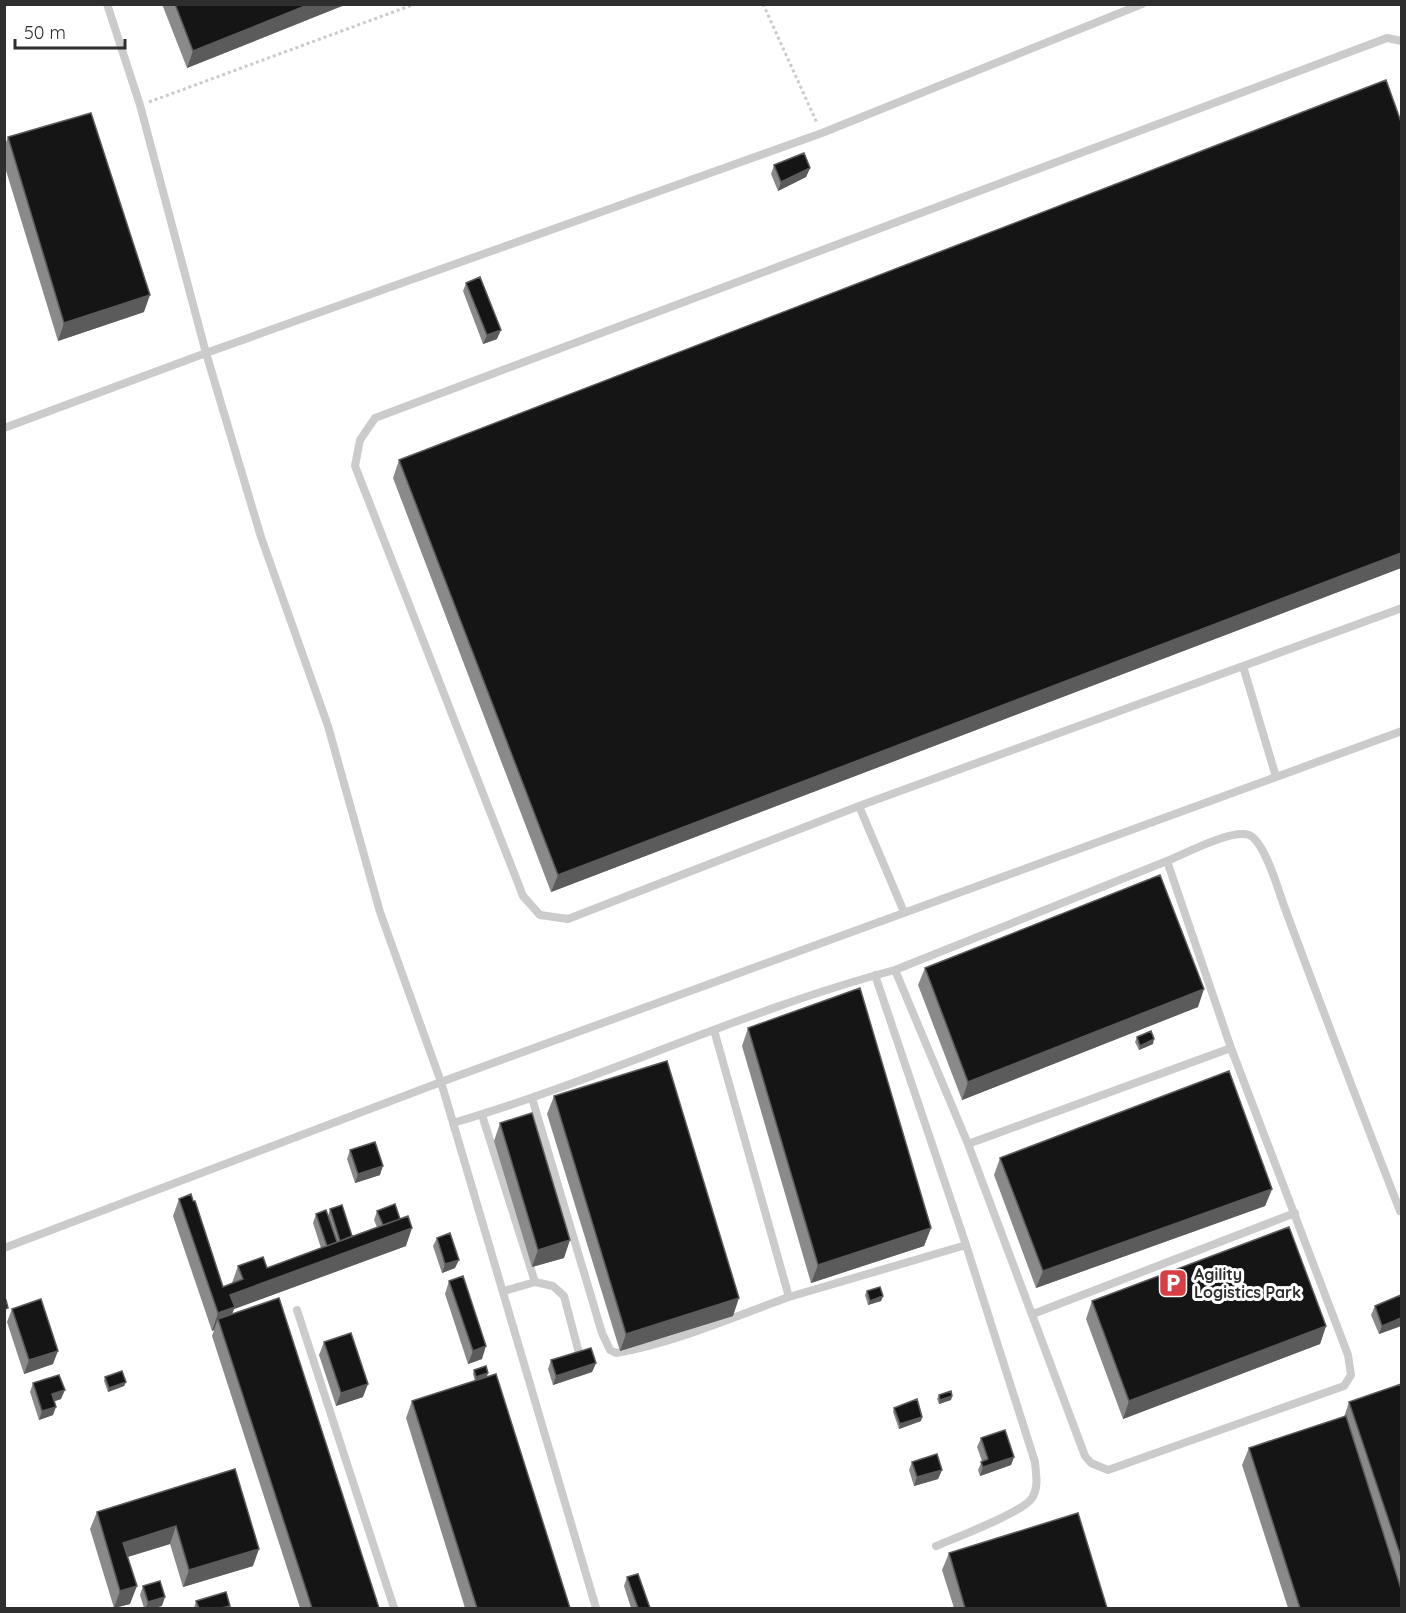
<svg xmlns="http://www.w3.org/2000/svg" width="1406" height="1613" viewBox="0 0 1406 1613" font-family="Quicksand,sans-serif">
<rect width="100%" height="100%" fill="#fff"/>
<g fill="none" stroke-linecap="round" stroke-linejoin="round">
<path stroke="#cbcbcb" stroke-width="3" stroke-dasharray="3 3" stroke-linecap="butt" d="M 763,4 L 817,123
M 149,102 L 415,4"/>
<path stroke="#cbcbcb" stroke-width="8" d="M 107,4 L 140,105 L 206,353 L 261,537 L 328,726 L 380,912 L 441,1082 L 596,1608
M 4,428 L 206,353 L 822,133 L 1142,4
M 1243,666 L 1276,777
M 859,806 L 1402,608
M 1167,861 L 1231,1048 L 1348,1355 L 1351,1375 L 1344,1386 L 1108,1470 L 1091,1463 L 1085,1456 L 968,1144 L 895,970 Z
M 1167,861 C 1184,854 1231,829 1249,835 C 1264,841 1278,888 1283,903 C 1321,1006 1360,1108 1400,1211
M 904,912 L 859,806 L 568,919 L 540,915 L 523,896 L 355,466 L 360,440 L 375,418 L 1387,38 L 1402,41
M 714,1030 L 789,1297 L 966,1245 L 875,975
M 532,1098 L 602,1333 L 610,1350 L 616,1353 C 675,1343 733,1317 789,1297
M 482,1115 L 535,1282 L 504,1291
M 453,1123 C 603,1079 744,1010 895,970
M 968,1144 L 1231,1048
M 4,1248 L 441,1082 L 1402,731
M 535,1282 L 553,1286 L 564,1296 L 579,1353
M 297,1310 L 394,1608
M 1033,1314 L 1295,1213
M 936,1546 C 955,1538 1024,1512 1032,1498 C 1039,1487 1036,1475 1035,1462 L 966,1245"/>
</g>
<path fill="#8a8a8a" d="M 162,4 L 347,4 L 187,68 Z
M 1401,122 L 1401,568 L 551,892 L 393,478 L 399,460 Z
M 8,137 L 144,312 L 58,341 L 4,164 L 4,147 Z
M 774,165 L 810,168 L 806,177 L 778,191 L 771,174 Z
M 466,283 L 497,339 L 483,344 L 463,291 Z
M 925,968 L 1198,1007 L 962,1100 L 918,985 Z
M 748,1028 L 931,1228 L 924,1246 L 811,1283 L 742,1046 Z
M 1137,1037 L 1153,1044 L 1139,1050 L 1135,1042 Z
M 554,1096 L 733,1316 L 620,1351 L 547,1114 Z
M 500,1123 L 564,1258 L 532,1267 L 494,1141 Z
M 350,1150 L 380,1175 L 355,1183 L 347,1159 Z
M 1000,1158 L 1272,1189 L 1265,1206 L 1036,1288 L 994,1175 Z
M 179,1199 L 223,1287 L 232,1283 L 238,1266 L 267,1268 L 321,1248 L 313,1223 L 316,1214 L 328,1216 L 330,1209 L 352,1236 L 377,1227 L 374,1220 L 377,1211 L 406,1246 L 234,1309 L 232,1314 L 379,1608 L 300,1608 L 212,1336 L 214,1330 L 212,1331 L 173,1216 Z
M 437,1238 L 455,1268 L 442,1273 L 433,1246 Z
M 449,1281 L 482,1359 L 468,1364 L 445,1294 Z
M 867,1291 L 883,1296 L 881,1301 L 868,1305 L 865,1295 Z
M 1401,1295 L 1401,1326 L 1379,1334 L 1371,1315 L 1375,1306 Z
M 1092,1301 L 1326,1326 L 1320,1344 L 1123,1419 L 1086,1319 Z
M 12,1309 L 53,1364 L 24,1374 L 7,1322 Z
M 324,1342 L 363,1397 L 336,1406 L 319,1355 Z
M 551,1360 L 596,1363 L 592,1372 L 553,1385 L 548,1369 Z
M 474,1370 L 488,1373 L 487,1377 L 570,1608 L 465,1608 L 406,1418 L 412,1401 L 475,1381 L 473,1374 Z
M 105,1377 L 126,1382 L 124,1386 L 108,1392 L 104,1381 Z
M 33,1383 L 61,1399 L 55,1401 L 53,1415 L 39,1420 L 30,1392 Z
M 1401,1384 L 1401,1608 L 1288,1608 L 1242,1465 L 1249,1448 L 1344,1417 L 1349,1402 Z
M 939,1395 L 952,1396 L 951,1400 L 939,1404 L 937,1399 Z
M 894,1408 L 922,1417 L 921,1421 L 899,1429 L 893,1412 Z
M 981,1438 L 1014,1457 L 1011,1465 L 980,1476 L 978,1470 L 982,1461 L 977,1447 Z
M 912,1462 L 942,1470 L 938,1479 L 914,1486 L 909,1470 Z
M 235,1469 L 253,1566 L 183,1587 L 170,1544 L 128,1557 L 130,1604 L 114,1608 L 90,1529 L 97,1512 Z
M 949,1553 L 1107,1608 L 954,1608 L 942,1570 Z
M 627,1577 L 650,1608 L 631,1608 L 624,1586 Z
M 143,1586 L 162,1606 L 153,1608 L 144,1608 L 140,1595 Z
M 196,1601 L 230,1606 L 229,1608 L 194,1608 Z"/>
<path fill="#5b5b5b" d="M 310,4 L 347,4 L 187,68 L 193,51 Z
M 810,168 L 806,177 L 778,191 L 781,182 Z
M 150,295 L 144,312 L 58,341 L 64,323 Z
M 501,330 L 497,339 L 483,344 L 487,335 Z
M 1401,553 L 1401,568 L 551,892 L 558,875 Z
M 1204,989 L 1198,1007 L 962,1100 L 968,1082 Z
M 1154,1039 L 1153,1044 L 1139,1050 L 1140,1046 Z
M 383,1166 L 380,1175 L 355,1183 L 358,1174 Z
M 1272,1189 L 1265,1206 L 1036,1288 L 1043,1271 Z
M 412,1228 L 406,1246 L 234,1309 L 228,1325 L 218,1319 L 214,1330 L 212,1331 L 218,1313 L 230,1295 Z
M 931,1228 L 924,1246 L 811,1283 L 818,1265 Z
M 570,1240 L 564,1258 L 532,1267 L 538,1250 Z
M 459,1260 L 455,1268 L 442,1273 L 445,1264 Z
M 883,1296 L 881,1301 L 868,1305 L 870,1301 Z
M 739,1298 L 733,1316 L 620,1351 L 626,1334 Z
M 1401,1318 L 1401,1326 L 1379,1334 L 1382,1326 Z
M 1326,1326 L 1320,1344 L 1123,1419 L 1129,1401 Z
M 486,1346 L 482,1359 L 468,1364 L 473,1351 Z
M 58,1351 L 53,1364 L 24,1374 L 29,1360 Z
M 596,1363 L 592,1372 L 553,1385 L 556,1376 Z
M 488,1373 L 486,1378 L 475,1381 L 476,1377 Z
M 126,1382 L 124,1386 L 108,1392 L 109,1388 Z
M 368,1384 L 363,1397 L 336,1406 L 341,1393 Z
M 65,1390 L 61,1399 L 49,1403 L 52,1394 Z
M 952,1396 L 951,1400 L 939,1404 L 940,1400 Z
M 56,1407 L 53,1415 L 39,1420 L 42,1411 Z
M 922,1417 L 921,1421 L 899,1429 L 900,1424 Z
M 1014,1457 L 1011,1465 L 980,1476 L 983,1467 Z
M 942,1470 L 938,1479 L 914,1486 L 917,1477 Z
M 176,1526 L 170,1544 L 117,1560 L 123,1543 Z
M 259,1549 L 253,1566 L 183,1587 L 189,1570 Z
M 137,1586 L 130,1604 L 114,1608 L 120,1591 Z
M 165,1597 L 162,1606 L 153,1608 L 146,1608 L 148,1602 Z"/>
<path fill="#151515" stroke="#5b5b5b" stroke-width="1.5" d="M 175,4 L 310,4 L 193,51 Z
M 1386,80 L 1401,122 L 1401,553 L 558,875 L 399,460 Z
M 91,113 L 150,295 L 64,323 L 8,137 Z
M 804,153 L 810,168 L 781,182 L 774,165 Z
M 480,277 L 501,330 L 487,335 L 466,283 Z
M 1160,875 L 1204,989 L 968,1082 L 925,968 Z
M 860,988 L 931,1228 L 818,1265 L 748,1028 Z
M 1151,1031 L 1154,1039 L 1140,1046 L 1137,1037 Z
M 667,1061 L 739,1298 L 626,1334 L 554,1096 Z
M 1229,1071 L 1272,1189 L 1043,1271 L 1000,1158 Z
M 532,1113 L 570,1240 L 538,1250 L 500,1123 Z
M 375,1142 L 383,1166 L 358,1174 L 350,1150 Z
M 191,1194 L 193,1201 L 195,1201 L 223,1287 L 243,1279 L 238,1266 L 263,1257 L 267,1268 L 408,1216 L 412,1228 L 230,1295 L 235,1307 L 218,1313 L 179,1199 Z
M 395,1204 L 400,1219 L 383,1225 L 377,1211 Z
M 342,1205 L 352,1236 L 340,1241 L 330,1209 Z
M 326,1210 L 337,1242 L 327,1246 L 316,1214 Z
M 1289,1227 L 1326,1326 L 1129,1401 L 1092,1301 Z
M 450,1233 L 459,1260 L 445,1264 L 437,1238 Z
M 463,1276 L 486,1346 L 473,1351 L 449,1281 Z
M 880,1287 L 883,1296 L 870,1301 L 867,1291 Z
M 1401,1295 L 1401,1318 L 1382,1326 L 1375,1306 Z
M 279,1298 L 379,1608 L 312,1608 L 218,1319 Z
M 41,1299 L 58,1351 L 29,1360 L 12,1309 Z
M 4,1300 L 6,1300 L 8,1308 L 4,1309 Z
M 351,1333 L 368,1384 L 341,1393 L 324,1342 Z
M 591,1348 L 596,1363 L 556,1376 L 551,1360 Z
M 486,1366 L 488,1373 L 476,1377 L 474,1370 Z
M 122,1371 L 126,1382 L 109,1388 L 105,1377 Z
M 496,1374 L 570,1608 L 477,1608 L 412,1401 Z
M 59,1375 L 65,1390 L 52,1394 L 56,1407 L 42,1411 L 33,1383 Z
M 1401,1384 L 1401,1557 L 1349,1402 Z
M 951,1391 L 952,1396 L 940,1400 L 939,1395 Z
M 917,1399 L 922,1417 L 900,1424 L 894,1408 Z
M 1346,1416 L 1401,1589 L 1401,1608 L 1300,1608 L 1249,1448 Z
M 1005,1430 L 1014,1457 L 983,1467 L 981,1462 L 988,1459 L 981,1438 Z
M 937,1454 L 942,1470 L 917,1477 L 912,1462 Z
M 235,1469 L 259,1549 L 189,1570 L 176,1526 L 123,1543 L 137,1586 L 120,1591 L 97,1512 Z
M 1078,1513 L 1107,1608 L 965,1608 L 949,1553 Z
M 638,1574 L 650,1608 L 638,1608 L 627,1577 Z
M 160,1581 L 165,1597 L 148,1602 L 143,1586 Z
M 226,1592 L 230,1606 L 221,1608 L 199,1608 L 196,1601 Z"/>
<defs>
<g id="parking-square" transform="scale(1.5)"><rect x="-9" y="-9" width="18" height="18" rx="4" fill="#d73f45" stroke="#fff"/><path d="M-3.5-5.5H1a3.5 3.5 0 0 1 0 7H-1V5.5H-3.5ZM-1-3.4V-.6H.8a1.4 1.4 0 0 0 0-2.8Z" fill="#fff"/></g>
</defs>
<g fill-rule="evenodd">
<use href="#parking-square" x="1173" y="1283"/>
</g>
<g text-anchor="middle" stroke-width="6" stroke-linejoin="round" paint-order="stroke">
<g font-size="16" font-weight="bold" fill="#2e2e2e" stroke="#fff" text-anchor="start">
<text x="1194" y="1280">Agility<tspan x="1194" dy="18">Logistics Park</tspan></text>
</g>
</g>
<rect width="1406" height="1613" fill="none" stroke="#2e2e2e" stroke-width="12"/>
<path d="M15 39v9h110v-9" fill="none" stroke="#2e2e2e" stroke-width="3"/>
<text x="24" y="39" font-size="18" fill="#2e2e2e" stroke="#ffffff" stroke-width="4.5" paint-order="stroke">50 m</text>
</svg>
